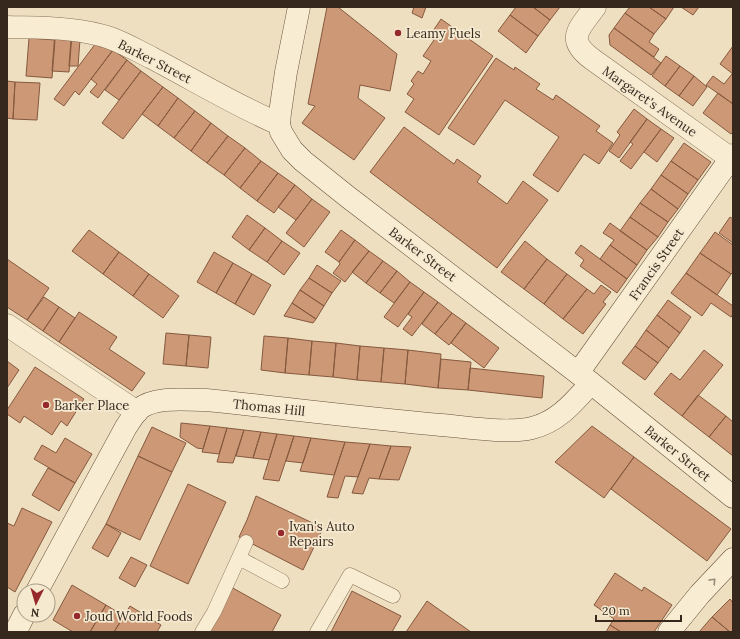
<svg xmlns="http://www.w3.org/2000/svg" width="740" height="639" viewBox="0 0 740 639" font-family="Lora,serif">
<rect width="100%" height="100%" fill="#eedfc0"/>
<path fill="#cc9876" stroke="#86593e" d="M 327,7 L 338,7 L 397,54 L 390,91 L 360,85 L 358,98 L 385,118 L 354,160 L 302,123 L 315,106 L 308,104 Z
M 414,7 L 426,7 L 422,18 L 412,13 Z
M 516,7 L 533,7 L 550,20 L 538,36 L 510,15 Z
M 533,7 L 560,7 L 550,20 Z
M 630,7 L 649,7 L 666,19 L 654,34 L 625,13 Z
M 649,7 L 674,7 L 666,19 Z
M 681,7 L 699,7 L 693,15 Z
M 625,13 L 654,34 L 649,42 L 659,49 L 654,57 L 614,28 Z
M 510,15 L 538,36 L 526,53 L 498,31 Z
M 441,19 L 493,56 L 439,135 L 405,112 L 414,99 L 407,94 L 414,84 L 411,81 L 418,71 L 423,74 L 431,61 L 423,56 L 434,40 L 429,37 Z
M 614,28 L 661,63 L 651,75 L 610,45 L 609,35 Z
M 55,32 L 72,34 L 69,72 L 52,71 Z
M 29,38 L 55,40 L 52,78 L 26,76 Z
M 71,39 L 80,40 L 78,66 L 69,66 Z
M 99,39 L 113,50 L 79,95 L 75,91 L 64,106 L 54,99 Z
M 733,46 L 733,74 L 720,64 Z
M 113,50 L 127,60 L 98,98 L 90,92 L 97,84 L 91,79 Z
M 666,56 L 680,66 L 665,86 L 652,76 Z
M 496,58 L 514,70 L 515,67 L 540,84 L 536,89 L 553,100 L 556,95 L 600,126 L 596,131 L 613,143 L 599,164 L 584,154 L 558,192 L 533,175 L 559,137 L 505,100 L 474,145 L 448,128 Z
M 127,60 L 141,71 L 119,100 L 105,90 Z
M 680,66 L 694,76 L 679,96 L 665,86 Z
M 141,71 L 163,87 L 123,139 L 102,123 Z
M 732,74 L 733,74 L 733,104 L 706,85 L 713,76 L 724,84 Z
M 694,76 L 707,87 L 693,106 L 679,96 Z
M 7,81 L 15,82 L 13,119 L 7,118 Z
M 15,82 L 40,83 L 37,120 L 13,119 Z
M 163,87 L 178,98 L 158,126 L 142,114 Z
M 718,93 L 733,104 L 733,132 L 731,134 L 703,113 Z
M 178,98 L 195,111 L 174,138 L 158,126 Z
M 634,109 L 647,119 L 619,158 L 609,151 L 620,135 L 617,132 Z
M 195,111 L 211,123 L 191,151 L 174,138 Z
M 647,119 L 661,129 L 631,169 L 620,161 L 633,144 L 630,142 Z
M 211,123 L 228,136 L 207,163 L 191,151 Z
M 404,127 L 454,164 L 457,159 L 481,176 L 477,182 L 507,204 L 523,181 L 548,200 L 497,268 L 370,172 Z
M 661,129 L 674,138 L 657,162 L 644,152 Z
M 228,136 L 245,148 L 224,175 L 207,163 Z
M 684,143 L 711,162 L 698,180 L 671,161 Z
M 245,148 L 261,161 L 240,188 L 224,175 Z
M 261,161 L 278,173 L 257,201 L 240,188 Z
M 671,161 L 698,180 L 688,194 L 661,175 Z
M 278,173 L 295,185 L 274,213 L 257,201 Z
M 661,175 L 688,194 L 678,209 L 651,189 Z
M 295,185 L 312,199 L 296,220 L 278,207 Z
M 651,189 L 678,209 L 668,222 L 640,203 Z
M 312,199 L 330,212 L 304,247 L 286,233 Z
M 640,203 L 668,222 L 658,237 L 630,217 Z
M 247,215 L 265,228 L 249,250 L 232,237 Z
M 630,217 L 658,237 L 647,250 L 620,231 Z
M 730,217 L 733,219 L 733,243 L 719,233 Z
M 610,223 L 647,250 L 637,265 L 610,245 L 614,240 L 603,233 Z
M 265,228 L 282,241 L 267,262 L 249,250 Z
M 89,230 L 119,252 L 103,274 L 72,251 Z
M 341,230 L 355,240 L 339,262 L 325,252 Z
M 715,232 L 733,245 L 733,272 L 731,274 L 700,253 Z
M 355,240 L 369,251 L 345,282 L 333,273 L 340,264 L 339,262 Z
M 282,241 L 300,253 L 284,275 L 267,262 Z
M 525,241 L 547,259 L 524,289 L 501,272 Z
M 581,245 L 627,279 L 617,293 L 580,266 L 584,260 L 575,253 Z
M 610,245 L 637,265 L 627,279 L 600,259 Z
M 369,251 L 383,261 L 366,283 L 352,272 Z
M 119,252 L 149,274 L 133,296 L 103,274 Z
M 214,252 L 233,263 L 216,293 L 197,282 Z
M 700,253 L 731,274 L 717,295 L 686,273 Z
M 7,259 L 49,288 L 27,320 L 7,307 Z
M 547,259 L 567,274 L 544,304 L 524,289 Z
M 383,261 L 397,271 L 380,293 L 366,283 Z
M 233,263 L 252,274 L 235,304 L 216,293 Z
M 317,265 L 341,281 L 332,293 L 309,278 Z
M 397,271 L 410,282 L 394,303 L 380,293 Z
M 686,273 L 733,306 L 733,314 L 731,317 L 711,303 L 702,316 L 671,293 Z
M 149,274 L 179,296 L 163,318 L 133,296 Z
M 252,274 L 271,285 L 254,315 L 235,304 Z
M 567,274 L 587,289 L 563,319 L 544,304 Z
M 309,278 L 332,293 L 324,306 L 300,290 Z
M 410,282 L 424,292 L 398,327 L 384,317 Z
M 601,285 L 611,292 L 603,302 L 606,304 L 583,334 L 563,319 L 587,289 L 594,294 Z
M 300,290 L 324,306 L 316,319 L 292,303 Z
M 424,292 L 438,302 L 412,336 L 403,329 L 412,317 L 408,314 Z
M 44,297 L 59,307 L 43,331 L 27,320 Z
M 668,300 L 691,317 L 680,333 L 657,315 Z
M 438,302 L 452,313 L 435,334 L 422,324 Z
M 292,303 L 316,319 L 313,323 L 284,316 Z
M 59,307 L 75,318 L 59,342 L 43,331 Z
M 79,312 L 117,337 L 109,349 L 145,373 L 132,391 L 59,342 Z
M 452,313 L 466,323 L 449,345 L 435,334 Z
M 657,315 L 680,333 L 669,348 L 646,330 Z
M 466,323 L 499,348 L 484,368 L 451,343 Z
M 646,330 L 669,348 L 658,363 L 635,346 Z
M 166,333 L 189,335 L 186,366 L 163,364 Z
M 189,335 L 211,337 L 208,368 L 186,366 Z
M 264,336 L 288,338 L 285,373 L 261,370 Z
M 288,338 L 312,341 L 309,375 L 285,373 Z
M 312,341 L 336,343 L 333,377 L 309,375 Z
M 336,343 L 360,346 L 357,380 L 333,377 Z
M 360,346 L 384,348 L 381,382 L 357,380 Z
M 635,346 L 658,363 L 645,380 L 622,363 Z
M 384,348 L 408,350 L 405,384 L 381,382 Z
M 408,350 L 441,354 L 438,388 L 405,384 Z
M 704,350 L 723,365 L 682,416 L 654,394 L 671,373 L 680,380 Z
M 441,359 L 471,362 L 468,390 L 438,388 Z
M 7,361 L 19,370 L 7,388 Z
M 35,367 L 84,399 L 67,426 L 61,421 L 52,435 L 24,416 L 20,423 L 7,414 L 7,410 Z
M 470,368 L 544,376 L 542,398 L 468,390 Z
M 698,395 L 726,416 L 709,437 L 682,416 Z
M 726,416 L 733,422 L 733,456 L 709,437 Z
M 181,423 L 210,426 L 203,449 L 197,448 L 180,437 Z
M 210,426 L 227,428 L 219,454 L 202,452 Z
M 592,426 L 634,457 L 604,498 L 555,462 Z
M 152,427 L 186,443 L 172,472 L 138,456 Z
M 227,428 L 244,430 L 233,463 L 217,462 Z
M 244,430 L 261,432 L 253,458 L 236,456 Z
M 261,432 L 277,434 L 269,460 L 253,458 Z
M 277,434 L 294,436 L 279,481 L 263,479 Z
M 294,436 L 311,438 L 303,463 L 286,461 Z
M 65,438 L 92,454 L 75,483 L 34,459 L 42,445 L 56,453 Z
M 311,438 L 345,442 L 334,475 L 300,471 Z
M 345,442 L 370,444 L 358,477 L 345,476 L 338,498 L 327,497 Z
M 370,444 L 391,446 L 379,479 L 369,478 L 363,494 L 352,493 Z
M 391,446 L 411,447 L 399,480 L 379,479 Z
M 138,456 L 172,472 L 140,540 L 106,524 Z
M 634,457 L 731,529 L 707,561 L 611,489 Z
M 48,468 L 75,483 L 59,511 L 32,495 Z
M 188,484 L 226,502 L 188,584 L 150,566 Z
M 256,496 L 323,528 L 303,570 L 239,537 L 247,520 Z
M 22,508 L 52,522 L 15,592 L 7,587 L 7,523 L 14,526 Z
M 106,524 L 121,533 L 108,557 L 92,548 Z
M 131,557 L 147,565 L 135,587 L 119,578 Z
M 615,573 L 642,591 L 644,587 L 672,605 L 654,632 L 621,632 L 610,625 L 614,619 L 594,605 Z
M 72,585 L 106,605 L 90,632 L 73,632 L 53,620 Z
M 231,587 L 281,615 L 272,632 L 205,632 Z
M 352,591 L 401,616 L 392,632 L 331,632 Z
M 730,599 L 733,603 L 733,632 L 730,632 L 712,617 Z
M 427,601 L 471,632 L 406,632 Z
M 106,605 L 124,616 L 114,632 L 90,632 Z
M 130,606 L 161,625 L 157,632 L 114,632 Z
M 712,617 L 730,632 L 699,632 Z
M 610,625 L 621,632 L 606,632 Z"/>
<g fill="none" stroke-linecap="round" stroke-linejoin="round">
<g stroke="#877058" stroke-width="15">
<path id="lane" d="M 239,558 L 282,581
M 202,632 L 214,612 L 246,542
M 317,632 L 350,575 L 393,596"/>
</g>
<g stroke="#877058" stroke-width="23">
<path id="street" d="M 595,7 C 579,29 565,39 592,59 L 730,158
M 7,27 C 41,28 78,27 110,38 C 124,43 138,51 152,58 C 194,80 235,105 279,124
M 7,325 L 137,412"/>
</g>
<g stroke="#68513c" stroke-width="23">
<path id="secondary" d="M 299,7 L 286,72 L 280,113 L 279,124 L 281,132 L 292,150 L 303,161 L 348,197 L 591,383 L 733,497
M 578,373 L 733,155
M 37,591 L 126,427 C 130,421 134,414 139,409 C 156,396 185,400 206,400 C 284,408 363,418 441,425 C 468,427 506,434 532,428 C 558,422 574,402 591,383
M 16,631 L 24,615
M 669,632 L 700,594 L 733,559"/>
</g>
<use href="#lane" stroke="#f8edd3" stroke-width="14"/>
<use href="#street" stroke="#f8edd3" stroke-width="22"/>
<use href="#secondary" stroke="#f8edd3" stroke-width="22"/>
</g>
<defs><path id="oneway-chevron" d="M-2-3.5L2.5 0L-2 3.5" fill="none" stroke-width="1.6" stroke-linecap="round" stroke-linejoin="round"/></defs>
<use stroke="#978a78" href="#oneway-chevron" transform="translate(713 581) rotate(-47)"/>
<g fill="#95292c" stroke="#f5e9d0" stroke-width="1.5">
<circle cx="398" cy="33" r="4"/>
<circle cx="46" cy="405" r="4"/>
<circle cx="281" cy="533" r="4"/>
<circle cx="77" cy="616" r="4"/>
</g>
<g text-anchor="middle" stroke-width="3.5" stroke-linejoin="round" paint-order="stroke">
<g font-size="13" fill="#36281d" stroke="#f5e9d0" text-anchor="start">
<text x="406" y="38">Leamy Fuels</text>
<text x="54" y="410">Barker Place</text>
<text x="289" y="531">Ivan's Auto<tspan x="289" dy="15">Repairs</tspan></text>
<text x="85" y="621">Joud World Foods</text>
</g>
<g font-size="13" fill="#36281d" stroke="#f5e9d0">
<text transform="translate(155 61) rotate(27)" y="5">Barker Street</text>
<text transform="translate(650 101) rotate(35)" y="5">Margaret's Avenue</text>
<text transform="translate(423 254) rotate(37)" y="5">Barker Street</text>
<text transform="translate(656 264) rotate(-55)" y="5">Francis Street</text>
<text transform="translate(269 407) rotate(6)" y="5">Thomas Hill</text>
<text transform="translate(678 453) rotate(39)" y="5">Barker Street</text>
</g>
</g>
<rect width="740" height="639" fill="none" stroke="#36281d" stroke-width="16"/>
<g transform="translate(36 603) rotate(185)"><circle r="19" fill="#f5e9d0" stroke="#a99c88"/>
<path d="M0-3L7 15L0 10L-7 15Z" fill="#95292c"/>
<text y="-6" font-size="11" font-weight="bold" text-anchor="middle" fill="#36281d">N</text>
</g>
<path d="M596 615v6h85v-6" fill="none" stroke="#36281d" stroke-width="2"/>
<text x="602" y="615" font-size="12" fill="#36281d" stroke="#f5e9d0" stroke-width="3" paint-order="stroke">20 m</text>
</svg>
